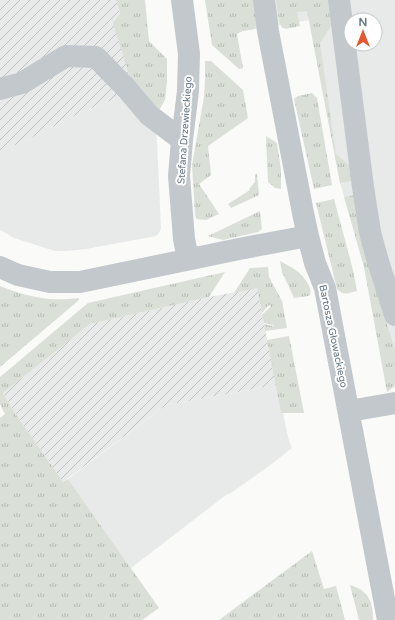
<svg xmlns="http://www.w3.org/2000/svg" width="395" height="620" viewBox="0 0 395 620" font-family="'Varela Round',sans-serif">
<defs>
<pattern id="industrial-furrows" width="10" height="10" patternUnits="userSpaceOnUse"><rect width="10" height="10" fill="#e8e9e9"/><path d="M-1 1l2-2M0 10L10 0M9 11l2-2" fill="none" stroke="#c0c1c2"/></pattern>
<pattern id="grass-tufts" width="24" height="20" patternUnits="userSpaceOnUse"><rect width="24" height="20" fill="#dadfd7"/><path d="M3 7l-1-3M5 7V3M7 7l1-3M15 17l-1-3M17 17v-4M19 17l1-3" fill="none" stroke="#b4b9b4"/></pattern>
</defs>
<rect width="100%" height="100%" fill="#fafaf8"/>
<path fill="#e8e9e9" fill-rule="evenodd" d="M 240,0 L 395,0 L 395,360 L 340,183 L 316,19 L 243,31 ZM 351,20 L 375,20 L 375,44 L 351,44 Z
M 121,94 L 156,134 L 157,140 L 161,229 L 159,233 L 156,236 L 86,249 L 66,251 L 55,251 L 14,238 L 0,230 L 0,151 L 25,141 L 82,112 L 117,98 Z
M 276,385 L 281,413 L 283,413 L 289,441 L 292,448 L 269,466 L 231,493 L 226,495 L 131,568 L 68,479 L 166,405 Z"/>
<path fill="url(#industrial-furrows)" d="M 0,0 L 116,0 L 137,78 L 117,98 L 82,112 L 25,141 L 0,151 Z
M 257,288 L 276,385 L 166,405 L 63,482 L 13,410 L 3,393 L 90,324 L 209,297 Z"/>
<path fill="url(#grass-tufts)" d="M 116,0 L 145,0 L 149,41 L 167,59 L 167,81 L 165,100 L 158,112 L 132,84 L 113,23 L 120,14 Z
M 205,0 L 254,0 L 257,19 L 255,29 L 243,31 L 237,34 L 243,68 L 239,69 L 212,45 Z
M 276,0 L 328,0 L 331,26 L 320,43 L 336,154 L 350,166 L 351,181 L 340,183 L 307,11 L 297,12 L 300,26 C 295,27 287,30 283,28 C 279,26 277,6 276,0 Z
M 205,61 L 211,61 L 243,90 L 248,118 L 208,146 L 211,175 L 199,184 L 219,214 L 206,220 L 196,219 L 195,214 L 192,165 L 204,97 L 205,79 Z
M 312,93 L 317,98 L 332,185 L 314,189 L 294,99 L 298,96 Z
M 266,136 L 277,143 L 281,170 L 281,189 L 275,188 L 268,182 Z
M 255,174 L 257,174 L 259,195 L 231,208 L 228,204 L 250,190 L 249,189 L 255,182 Z
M 354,195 L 366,257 L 395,350 L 395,386 L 387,392 L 364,267 L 344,197 Z
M 334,199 L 353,270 L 357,291 C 348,293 344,296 337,289 L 316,203 Z
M 260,211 L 262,229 L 258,232 L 223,240 L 208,236 Z
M 280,261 C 285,264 292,267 297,271 C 303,276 313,287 310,295 L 308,296 L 294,298 L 282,272 Z
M 268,267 L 269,277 L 282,301 L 287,328 L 265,331 L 264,324 L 273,326 L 274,325 L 264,323 L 262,315 L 271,306 L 269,305 L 262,313 L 257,288 L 234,293 L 250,268 Z
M 225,272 L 209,297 L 90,324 L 3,393 L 13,410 L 63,482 L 68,479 L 159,608 L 142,620 L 0,620 L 0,418 L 5,414 L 0,404 L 0,377 L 88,303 Z
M 0,286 C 28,297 49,302 79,298 L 79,300 L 0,367 Z
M 289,336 L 304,413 L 281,413 L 267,340 Z
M 312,551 L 324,589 L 336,586 L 345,620 L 219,620 Z
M 350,585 C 369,591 373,601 373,620 L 359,620 Z"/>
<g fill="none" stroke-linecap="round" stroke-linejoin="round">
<path stroke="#c3c8cc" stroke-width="22" d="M 182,0 L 189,54 L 188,91 L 182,140 L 179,176 L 184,239 L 188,259
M 264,0 L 268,31 L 304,218 L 308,236 L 315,263 L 325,288 L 388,620
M 339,0 L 363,187 L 370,232 L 377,258 L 395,315
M 0,89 L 22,83 L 66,56 L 96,57 L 127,89 L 149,115 L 182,140
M 0,267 L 18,275 L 50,282 L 80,282 L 239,249 L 308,236
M 349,411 L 395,403"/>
</g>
<g text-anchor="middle" stroke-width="4" stroke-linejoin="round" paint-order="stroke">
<g font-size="10" fill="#657683" stroke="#fff">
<text transform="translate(184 130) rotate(-86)" y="4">Stefana Drzewieckiego</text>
<text transform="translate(334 336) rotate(78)" y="4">Bartosza Głowackiego</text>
</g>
</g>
<g transform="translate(363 32)"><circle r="19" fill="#ffffff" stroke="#c1c8cd"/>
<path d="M0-3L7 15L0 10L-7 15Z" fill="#e4572e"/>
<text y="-6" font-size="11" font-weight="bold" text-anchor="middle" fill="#657683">N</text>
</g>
</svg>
